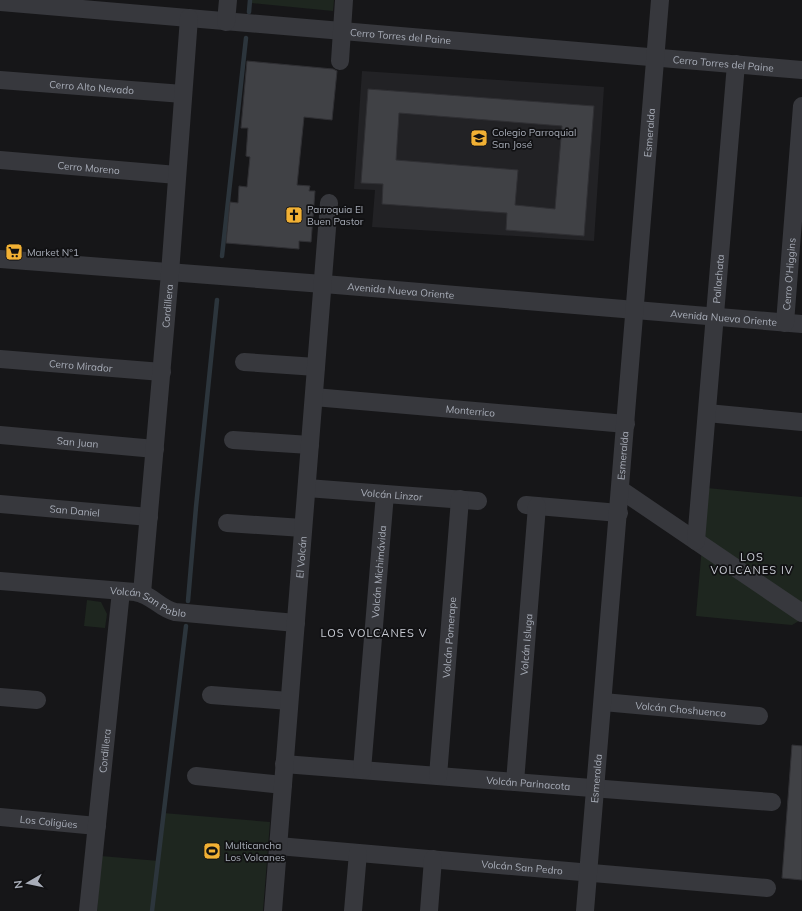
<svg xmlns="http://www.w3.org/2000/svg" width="802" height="911" viewBox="0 0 802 911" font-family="Mulish,sans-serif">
<rect width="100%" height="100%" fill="#161618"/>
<path fill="#222225" d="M 362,71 L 604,87 L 594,241 L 372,227 L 375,190 L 354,189 Z"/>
<path fill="#1e261f" d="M 251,0 L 334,0 L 333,11 L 251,3 Z
M 707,488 L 802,497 L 802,619 L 792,625 L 696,616 Z
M 87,600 L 101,602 L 107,614 L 105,628 L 84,626 Z
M 163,813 L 270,822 L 263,911 L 97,911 L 101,856 L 159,861 Z"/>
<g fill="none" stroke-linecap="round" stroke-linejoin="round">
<path stroke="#2c353c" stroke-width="4.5" d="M 249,12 L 250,0
M 222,256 L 246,38
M 188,601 L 196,507 L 217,300
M 152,911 L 186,626"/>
</g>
<path fill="#404145" stroke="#303034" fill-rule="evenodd" d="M 247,61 L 333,69 L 337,71 L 332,120 L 304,117 L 297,185 L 310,186 L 309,191 L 315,191 L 311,242 L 299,241 L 299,249 L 226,243 L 230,202 L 238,203 L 239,186 L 247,187 L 250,157 L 246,156 L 248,128 L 241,128 Z
M 368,89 L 594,106 L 584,236 L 506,230 L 507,213 L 382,204 L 383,184 L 361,183 ZM 399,113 L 562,126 L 555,209 L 515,205 L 518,170 L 396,160 Z
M 792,745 L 802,746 L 802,880 L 782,878 Z"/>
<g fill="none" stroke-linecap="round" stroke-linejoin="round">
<g stroke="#37383d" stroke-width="18">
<path id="s1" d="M 0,2 L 802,70"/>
<path d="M 226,22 L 228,0"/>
<path d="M 340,61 L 344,0"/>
<path id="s2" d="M 0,80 L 183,94"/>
<path id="s3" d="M 0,160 L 177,175"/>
<path id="s4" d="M 0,259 L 336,285 L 802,324"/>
<path id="s5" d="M 785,323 L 802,106"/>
<path id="s6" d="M 0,359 L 162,372"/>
<path d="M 244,362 L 316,367"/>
<path id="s7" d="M 314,397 L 626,424"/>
<path d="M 707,413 L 802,422"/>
<path id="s8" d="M 0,435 L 155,449"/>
<path d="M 233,440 L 310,445"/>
<path id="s9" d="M 307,488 L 478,501"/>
<path d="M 621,490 L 802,613"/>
<path id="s10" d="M 0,504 L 149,517"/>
<path d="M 526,505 L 619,513"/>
<path d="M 227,523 L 303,528"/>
<path id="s11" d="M 696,541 L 736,64"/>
<path id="s12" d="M 0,581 L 135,592 C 153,595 159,608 175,612 L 296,623"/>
<path id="s13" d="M 142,593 L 170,273 L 189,18"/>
<path d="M 211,695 L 289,701"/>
<path d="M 0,697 L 37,700"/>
<path id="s14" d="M 603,702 L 759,716"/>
<path id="s15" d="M 284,764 L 772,802"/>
<path id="s16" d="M 362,770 L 385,494"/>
<path d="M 196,776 L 283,785"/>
<path id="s17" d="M 438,776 L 460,499"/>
<path id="s18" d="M 515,782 L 537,506"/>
<path id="s19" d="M 0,817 L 97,826"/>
<path id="s20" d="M 278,846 L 767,888"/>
<path id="s21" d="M 88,911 L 121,591"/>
<path id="s22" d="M 273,911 L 329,203"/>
<path d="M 353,911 L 358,853"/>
<path d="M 429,911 L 433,859"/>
<path id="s23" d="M 585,911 L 660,0"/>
</g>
</g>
<defs>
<g id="school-square" transform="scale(0.9)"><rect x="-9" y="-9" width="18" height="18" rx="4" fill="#f2b134" stroke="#111113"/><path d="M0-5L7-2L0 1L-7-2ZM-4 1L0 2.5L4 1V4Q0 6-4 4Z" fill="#111"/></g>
<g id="church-square" transform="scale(0.9)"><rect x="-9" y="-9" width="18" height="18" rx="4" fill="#f2b134" stroke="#111113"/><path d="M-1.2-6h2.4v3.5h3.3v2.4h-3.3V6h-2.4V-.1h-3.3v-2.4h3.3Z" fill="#111"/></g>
<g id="supermarket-square" transform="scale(0.9)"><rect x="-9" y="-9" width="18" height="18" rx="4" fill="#f2b134" stroke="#111113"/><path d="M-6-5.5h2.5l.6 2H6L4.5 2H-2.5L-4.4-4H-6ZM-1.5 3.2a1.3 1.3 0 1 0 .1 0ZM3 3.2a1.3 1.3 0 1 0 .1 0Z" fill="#111"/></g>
<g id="stadium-square" transform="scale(0.9)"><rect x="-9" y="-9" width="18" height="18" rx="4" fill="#f2b134" stroke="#111113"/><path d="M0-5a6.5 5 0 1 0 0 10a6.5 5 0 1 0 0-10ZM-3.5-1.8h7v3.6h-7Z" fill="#111"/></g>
</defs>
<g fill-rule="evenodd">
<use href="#school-square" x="479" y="138"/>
<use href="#church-square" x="294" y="215"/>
<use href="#supermarket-square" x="14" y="252"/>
<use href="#stadium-square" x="212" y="851"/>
</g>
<g text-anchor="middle" stroke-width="3.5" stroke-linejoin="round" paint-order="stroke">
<g font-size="10" fill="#a8adb8" stroke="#111113">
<text dy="4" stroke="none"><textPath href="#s1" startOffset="402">Cerro Torres del Paine</textPath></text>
<text dy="4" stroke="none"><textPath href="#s1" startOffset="726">Cerro Torres del Paine</textPath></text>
<text dy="4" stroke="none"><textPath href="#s2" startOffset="92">Cerro Alto Nevado</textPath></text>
<text dy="4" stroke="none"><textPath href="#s23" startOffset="781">Esmeralda</textPath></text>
<text dy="4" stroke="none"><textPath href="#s3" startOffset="89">Cerro Moreno</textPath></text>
<text dy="4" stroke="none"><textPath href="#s5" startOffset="49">Cerro O'Higgins</textPath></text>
<text dy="4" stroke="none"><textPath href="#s11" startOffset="263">Pallachata</textPath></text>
<text dy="4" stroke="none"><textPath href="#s4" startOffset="402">Avenida Nueva Oriente</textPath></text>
<text dy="4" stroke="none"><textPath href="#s13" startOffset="288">Cordillera</textPath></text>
<text dy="4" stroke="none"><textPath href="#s4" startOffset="726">Avenida Nueva Oriente</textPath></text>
<text dy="4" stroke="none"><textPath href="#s6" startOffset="81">Cerro Mirador</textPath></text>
<text dy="4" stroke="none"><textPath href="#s7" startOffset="157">Monterrico</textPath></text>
<text dy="4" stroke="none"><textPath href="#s8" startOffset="78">San Juan</textPath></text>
<text dy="4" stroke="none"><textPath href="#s23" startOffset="457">Esmeralda</textPath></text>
<text dy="4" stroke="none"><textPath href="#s9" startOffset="85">Volcán Linzor</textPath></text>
<text dy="4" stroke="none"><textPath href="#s10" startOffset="75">San Daniel</textPath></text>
<text dy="4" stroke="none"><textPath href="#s22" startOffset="355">El Volcán</textPath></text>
<text dy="4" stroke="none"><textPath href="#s16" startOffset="199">Volcán Michimávida</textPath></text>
<text dy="4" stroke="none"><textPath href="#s12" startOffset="151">Volcán San Pablo</textPath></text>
<text dy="4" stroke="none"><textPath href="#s17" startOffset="139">Volcán Pomerape</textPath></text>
<text dy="4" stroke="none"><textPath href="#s18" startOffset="138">Volcán Isluga</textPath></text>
<text dy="4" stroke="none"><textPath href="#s14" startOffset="78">Volcán Choshuenco</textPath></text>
<text dy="4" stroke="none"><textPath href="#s21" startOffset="161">Cordillera</textPath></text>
<text dy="4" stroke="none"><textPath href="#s23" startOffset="133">Esmeralda</textPath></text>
<text dy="4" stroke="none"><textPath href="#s15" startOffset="245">Volcán Parinacota</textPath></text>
<text dy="4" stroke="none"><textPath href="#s19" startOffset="49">Los Coligües</textPath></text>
<text dy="4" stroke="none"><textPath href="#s20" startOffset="245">Volcán San Pedro</textPath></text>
</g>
<g font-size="10" fill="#a8adb8" stroke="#111113" text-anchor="start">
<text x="492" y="136">Colegio Parroquial<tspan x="492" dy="12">San José</tspan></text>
<text x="307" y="213">Parroquia El<tspan x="307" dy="12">Buen Pastor</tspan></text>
<text x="27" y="256">Market N°1</text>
<text x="225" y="849">Multicancha<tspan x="225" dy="12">Los Volcanes</tspan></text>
</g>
<g font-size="11" letter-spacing="1" fill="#c9ccd4" stroke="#111113">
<text x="752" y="561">LOS<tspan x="752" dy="13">VOLCANES IV</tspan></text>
<text x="374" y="637">LOS VOLCANES V</text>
</g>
</g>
<g transform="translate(28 883) rotate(261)" stroke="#111113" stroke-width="3" paint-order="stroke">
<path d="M0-3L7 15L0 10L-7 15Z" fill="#a8adb8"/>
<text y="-6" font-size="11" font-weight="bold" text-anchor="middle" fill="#a8adb8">N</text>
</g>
</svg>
